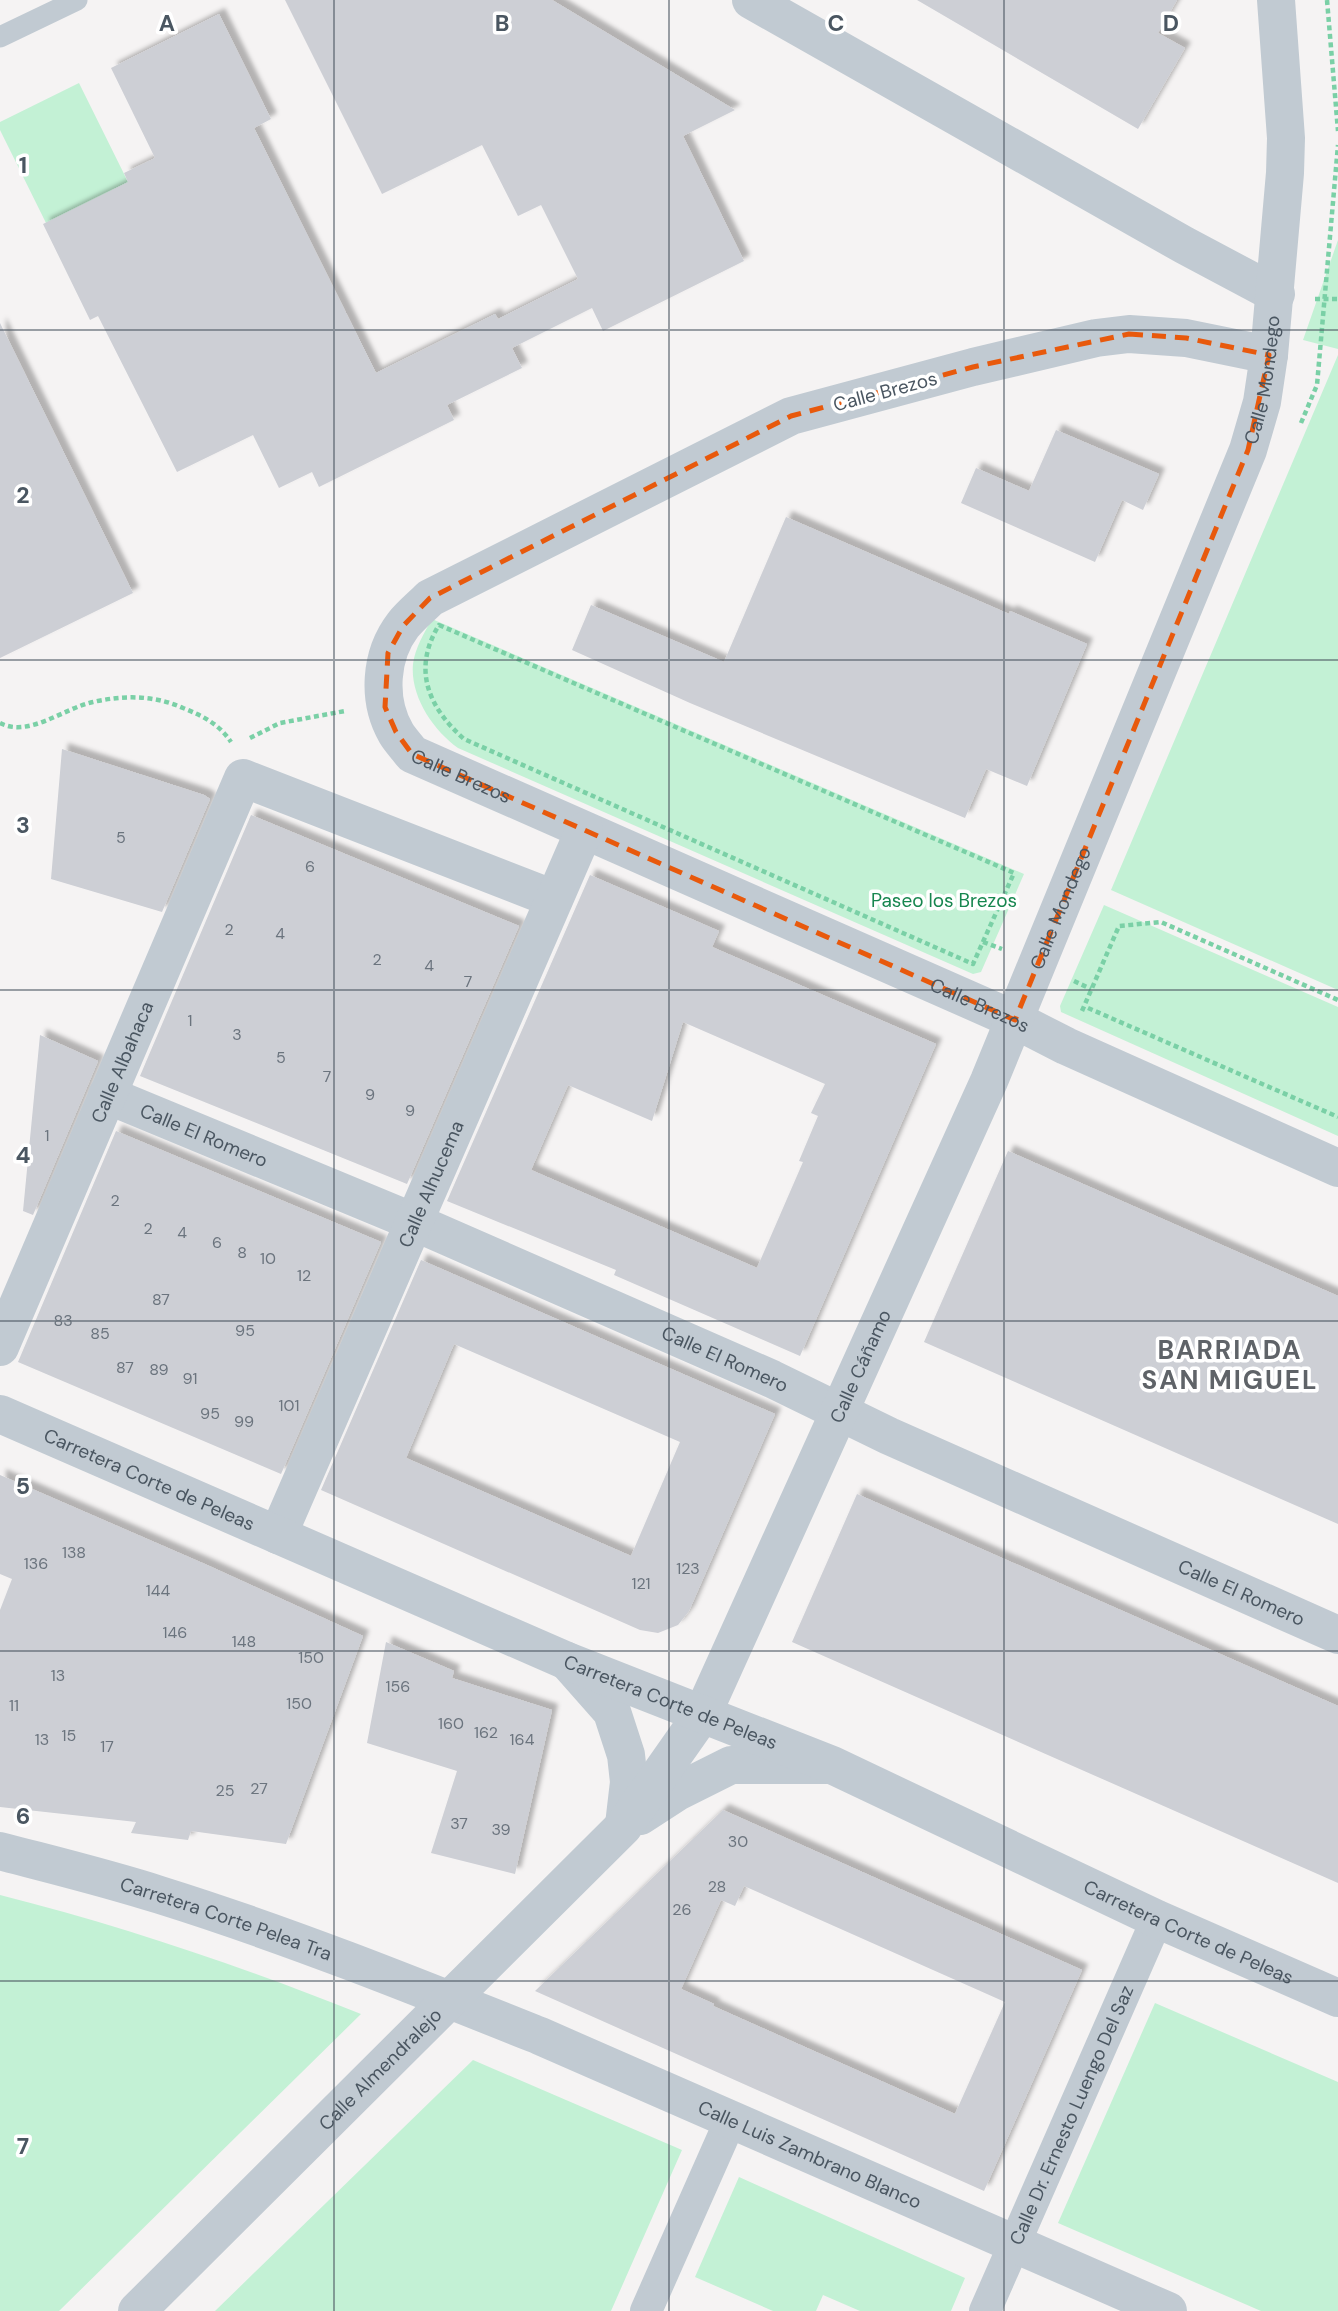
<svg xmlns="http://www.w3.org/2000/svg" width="1338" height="2311" viewBox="0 0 1338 2311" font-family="'DM Sans',sans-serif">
<defs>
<filter id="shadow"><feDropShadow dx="6" dy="-6" stdDeviation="2" flood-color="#0004"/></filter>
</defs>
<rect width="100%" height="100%" fill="#f5f3f3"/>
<path fill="#c3f1d5" d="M 79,83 L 132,190 L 46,223 L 0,130 L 0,122 Z
M 1338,240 L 1338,349 L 1303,340 Z
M 1338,355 L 1338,990 L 1111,890 Z
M 432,619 L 1024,874 L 981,972 L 973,974 L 458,748 C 433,730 410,696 413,664 C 415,648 424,633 432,619 Z
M 1104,905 L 1338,1007 L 1338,1136 L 1061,1012 L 1060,1006 Z
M 0,1895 C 123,1926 243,1967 361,2014 L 59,2311 L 0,2311 Z
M 1155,2003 L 1338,2082 L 1338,2311 L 1261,2311 L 1058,2223 Z
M 473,2060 L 682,2150 L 611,2311 L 215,2311 Z
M 739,2177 L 965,2278 L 951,2311 L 860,2311 L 823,2295 L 816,2311 L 773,2311 L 695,2277 Z"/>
<path fill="#cdcfd5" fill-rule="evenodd" filter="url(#shadow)" d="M 285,0 L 552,0 L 735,110 L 683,136 L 744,261 L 603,331 L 592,308 L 512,348 L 522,368 L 447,405 L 454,420 L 319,487 L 312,472 L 279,488 L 253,435 L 177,472 L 98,316 L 90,320 L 43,224 L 128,182 L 124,173 L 155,158 L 111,68 L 219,14 L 271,119 L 254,128 L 376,373 L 495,314 L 498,319 L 578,279 L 541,205 L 518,216 L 482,145 L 382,194 Z
M 917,0 L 1177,0 L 1158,33 L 1185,48 L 1138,129 Z
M 0,323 L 133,593 L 0,658 Z
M 1056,430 L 1159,474 L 1143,510 L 1122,500 L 1095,562 L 961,503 L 976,468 L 1029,491 Z
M 786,517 L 1009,614 L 1010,611 L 1087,644 L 1027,786 L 986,769 L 965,818 L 690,703 L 572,650 L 591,605 L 724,662 Z
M 62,749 L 204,795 L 210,799 L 162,912 L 51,879 Z
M 251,815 L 519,926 L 407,1184 L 140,1076 Z
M 590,875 L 719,931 L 712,947 L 936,1044 L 800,1356 L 614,1275 L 616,1270 L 447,1201 ZM 683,1022 L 825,1084 L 811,1113 L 818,1116 L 799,1161 L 803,1162 L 757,1268 L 531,1170 L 568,1085 L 652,1121 Z
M 40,1035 L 98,1061 L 33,1215 L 23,1211 Z
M 116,1131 L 381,1242 L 281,1474 L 18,1362 Z
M 1008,1151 L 1338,1296 L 1338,1524 L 924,1342 Z
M 421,1260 L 775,1414 L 689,1611 L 678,1625 L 658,1633 L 640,1630 L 321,1490 ZM 454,1344 L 680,1442 L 631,1556 L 406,1458 Z
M 0,1475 L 207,1565 L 363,1636 L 286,1844 L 191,1831 L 188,1840 L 131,1833 L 136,1822 L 0,1807 L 0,1610 L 12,1579 L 0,1574 Z
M 857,1494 L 1338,1706 L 1338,1883 L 792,1642 Z
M 386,1642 L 454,1671 L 452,1678 L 552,1710 L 515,1874 L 431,1853 L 457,1771 L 367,1743 Z
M 723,1810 L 1082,1970 L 984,2191 L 535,1991 ZM 744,1886 L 1005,2002 L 955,2114 L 713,2006 L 714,2004 L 681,1989 L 721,1900 L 735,1906 Z"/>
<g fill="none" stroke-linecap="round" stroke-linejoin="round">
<path stroke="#7ad0a6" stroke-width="4.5" stroke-dasharray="5 3.5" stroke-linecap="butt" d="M 1327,0 L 1338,131
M 1315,299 L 1338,299
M 1301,423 L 1317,385 L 1338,145
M 439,625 L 1014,873 L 973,964 L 464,739 C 428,707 412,669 439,625 Z
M 0,723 C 29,738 64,708 93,702 C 124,695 154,695 183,708 C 203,716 219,724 231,742
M 250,738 L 280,723 L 345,711
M 983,942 L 1002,949
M 1074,981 L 1091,989
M 1088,1008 L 1338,1117
M 1082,1011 L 1119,926 L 1161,922 L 1338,1000"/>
<path stroke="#c1cad2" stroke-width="21" d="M 0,37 L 77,0"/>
<g stroke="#c1cad2" stroke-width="32">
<path d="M 646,2311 L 731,2119"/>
<path id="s1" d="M 985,2311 L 1157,1919"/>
</g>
<g stroke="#c1cad2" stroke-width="38">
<path d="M 751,0 L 1184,245 L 1276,294"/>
<path id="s2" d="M 1269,355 L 1186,338 L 1129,334 L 1096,338 L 973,367 L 791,416 L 430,598 C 421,607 411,615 403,625 C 380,655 377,700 396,733 C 400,740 407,747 412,754 L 1015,1020 L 1066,1046 L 1338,1168"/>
<path id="s3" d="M 107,1095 L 414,1222 L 772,1379 L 889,1436 L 1338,1635"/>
<path id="s4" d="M 0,1347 L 243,778 L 554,899"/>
<path id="s5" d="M 278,1535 L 584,831"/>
<path d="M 567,1661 L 612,1712 L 626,1755 L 629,1782 L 624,1825"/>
<path d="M 640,1816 L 677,1792 L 731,1765 L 829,1765"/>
<path id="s6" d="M 0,1851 C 53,1865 107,1878 160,1895 C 288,1935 415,1986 540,2036 L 1168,2311"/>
<path id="s7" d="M 137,2311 L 623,1827 L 703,1713 L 989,1081 L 1248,450 L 1262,402 L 1269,355 L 1285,173 L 1286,138 L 1276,0"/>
</g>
<path stroke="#c1cad2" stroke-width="38" id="s8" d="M 0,1414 L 567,1661 L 832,1765 L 1157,1919 L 1338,1998"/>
</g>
<path fill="none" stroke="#e8590c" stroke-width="5" stroke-dasharray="14 9" stroke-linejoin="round" d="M 1129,334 L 1186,338 L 1269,355 L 1248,450 L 1015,1020 L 412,754 L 396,732 L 385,707 L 388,653 L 403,626 L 430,598 L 791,416 L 973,367 Z"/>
<path fill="none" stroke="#4a5661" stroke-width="2" stroke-opacity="0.55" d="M 334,0 L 334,2311M 669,0 L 669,2311M 1004,0 L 1004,2311M 0,330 L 1338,330M 0,660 L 1338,660M 0,990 L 1338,990M 0,1321 L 1338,1321M 0,1651 L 1338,1651M 0,1981 L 1338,1981"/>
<g text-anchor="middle" stroke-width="7" stroke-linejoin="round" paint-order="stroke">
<g font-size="16" fill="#6b747e">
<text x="121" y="843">5</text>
<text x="310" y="872">6</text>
<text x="229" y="935">2</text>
<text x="280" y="939">4</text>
<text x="377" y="965">2</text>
<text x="429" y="971">4</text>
<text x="468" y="987">7</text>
<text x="190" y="1026">1</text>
<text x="237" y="1040">3</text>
<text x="281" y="1063">5</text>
<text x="327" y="1082">7</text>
<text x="370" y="1100">9</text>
<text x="410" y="1116">9</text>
<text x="47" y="1141">1</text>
<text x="115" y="1206">2</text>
<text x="148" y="1234">2</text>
<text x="182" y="1238">4</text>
<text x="217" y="1248">6</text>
<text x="242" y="1258">8</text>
<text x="268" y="1264">10</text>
<text x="304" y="1281">12</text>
<text x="161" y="1305">87</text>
<text x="63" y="1326">83</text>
<text x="245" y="1336">95</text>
<text x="100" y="1339">85</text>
<text x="125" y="1373">87</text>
<text x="159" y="1375">89</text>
<text x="190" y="1384">91</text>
<text x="289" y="1411">101</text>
<text x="210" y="1419">95</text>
<text x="244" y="1427">99</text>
<text x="74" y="1558">138</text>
<text x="36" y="1569">136</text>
<text x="688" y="1574">123</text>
<text x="641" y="1589">121</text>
<text x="158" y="1596">144</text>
<text x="175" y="1638">146</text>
<text x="244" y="1647">148</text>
<text x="311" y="1663">150</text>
<text x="58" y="1681">13</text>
<text x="398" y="1692">156</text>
<text x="299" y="1709">150</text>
<text x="14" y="1711">11</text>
<text x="451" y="1729">160</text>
<text x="486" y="1738">162</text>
<text x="69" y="1741">15</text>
<text x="42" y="1745">13</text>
<text x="522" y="1745">164</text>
<text x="107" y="1752">17</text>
<text x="259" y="1794">27</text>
<text x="225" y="1796">25</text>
<text x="459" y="1829">37</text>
<text x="501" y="1835">39</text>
<text x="738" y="1847">30</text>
<text x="717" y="1892">28</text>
<text x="682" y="1915">26</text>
</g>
<g font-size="19" fill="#4a5661" stroke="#fff">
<text dy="7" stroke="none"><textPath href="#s7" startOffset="2273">Calle Mondego</textPath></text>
<text transform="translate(885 391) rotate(-15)" y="7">Calle Brezos</text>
<text dy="7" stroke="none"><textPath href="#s2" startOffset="1127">Calle Brezos</textPath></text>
<text dy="7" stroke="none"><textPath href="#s7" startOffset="1706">Calle Mondego</textPath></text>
<text dy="7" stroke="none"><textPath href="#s2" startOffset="1694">Calle Brezos</textPath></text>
<text dy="7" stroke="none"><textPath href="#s4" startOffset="310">Calle Albahaca</textPath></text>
<text dy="7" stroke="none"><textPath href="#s3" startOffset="105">Calle El Romero</textPath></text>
<text dy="7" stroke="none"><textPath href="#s5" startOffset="383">Calle Alhucema</textPath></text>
<text dy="7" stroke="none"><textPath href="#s3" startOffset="672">Calle El Romero</textPath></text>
<text dy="7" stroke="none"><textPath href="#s7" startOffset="1206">Calle Cáñamo</textPath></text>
<text dy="7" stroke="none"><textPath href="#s8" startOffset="163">Carretera Corte de Peleas</textPath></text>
<text dy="7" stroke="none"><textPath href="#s3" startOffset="1239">Calle El Romero</textPath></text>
<text dy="7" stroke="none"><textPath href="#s8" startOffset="730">Carretera Corte de Peleas</textPath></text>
<text dy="7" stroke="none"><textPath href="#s6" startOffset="236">Carretera Corte Pelea Tra</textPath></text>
<text dy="7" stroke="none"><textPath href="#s8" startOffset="1297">Carretera Corte de Peleas</textPath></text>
<text dy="7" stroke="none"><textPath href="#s7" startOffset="343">Calle Almendralejo</textPath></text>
<text dy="7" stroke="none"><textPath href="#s1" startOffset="214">Calle Dr. Ernesto Luengo Del Saz</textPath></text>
<text dy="7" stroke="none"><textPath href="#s6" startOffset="866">Calle Luis Zambrano Blanco</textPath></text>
</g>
<g font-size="19" fill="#17864f" stroke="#fff">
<text x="944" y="907">Paseo los Brezos</text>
</g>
<g font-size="26" font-weight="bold" letter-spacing="2" fill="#5f6368" stroke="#fff">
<text x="1230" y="1359">BARRIADA<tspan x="1230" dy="30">SAN MIGUEL</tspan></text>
</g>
</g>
<g font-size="23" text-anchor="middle" font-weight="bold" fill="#4a5661" stroke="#fff" stroke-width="7" stroke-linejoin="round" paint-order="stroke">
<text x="167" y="31">A</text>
<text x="502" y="31">B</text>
<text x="836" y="31">C</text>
<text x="1171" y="31">D</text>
<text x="23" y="173">1</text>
<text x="23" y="503">2</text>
<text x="23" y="833">3</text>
<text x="23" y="1163">4</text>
<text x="23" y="1494">5</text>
<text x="23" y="1824">6</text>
<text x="23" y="2154">7</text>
</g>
</svg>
